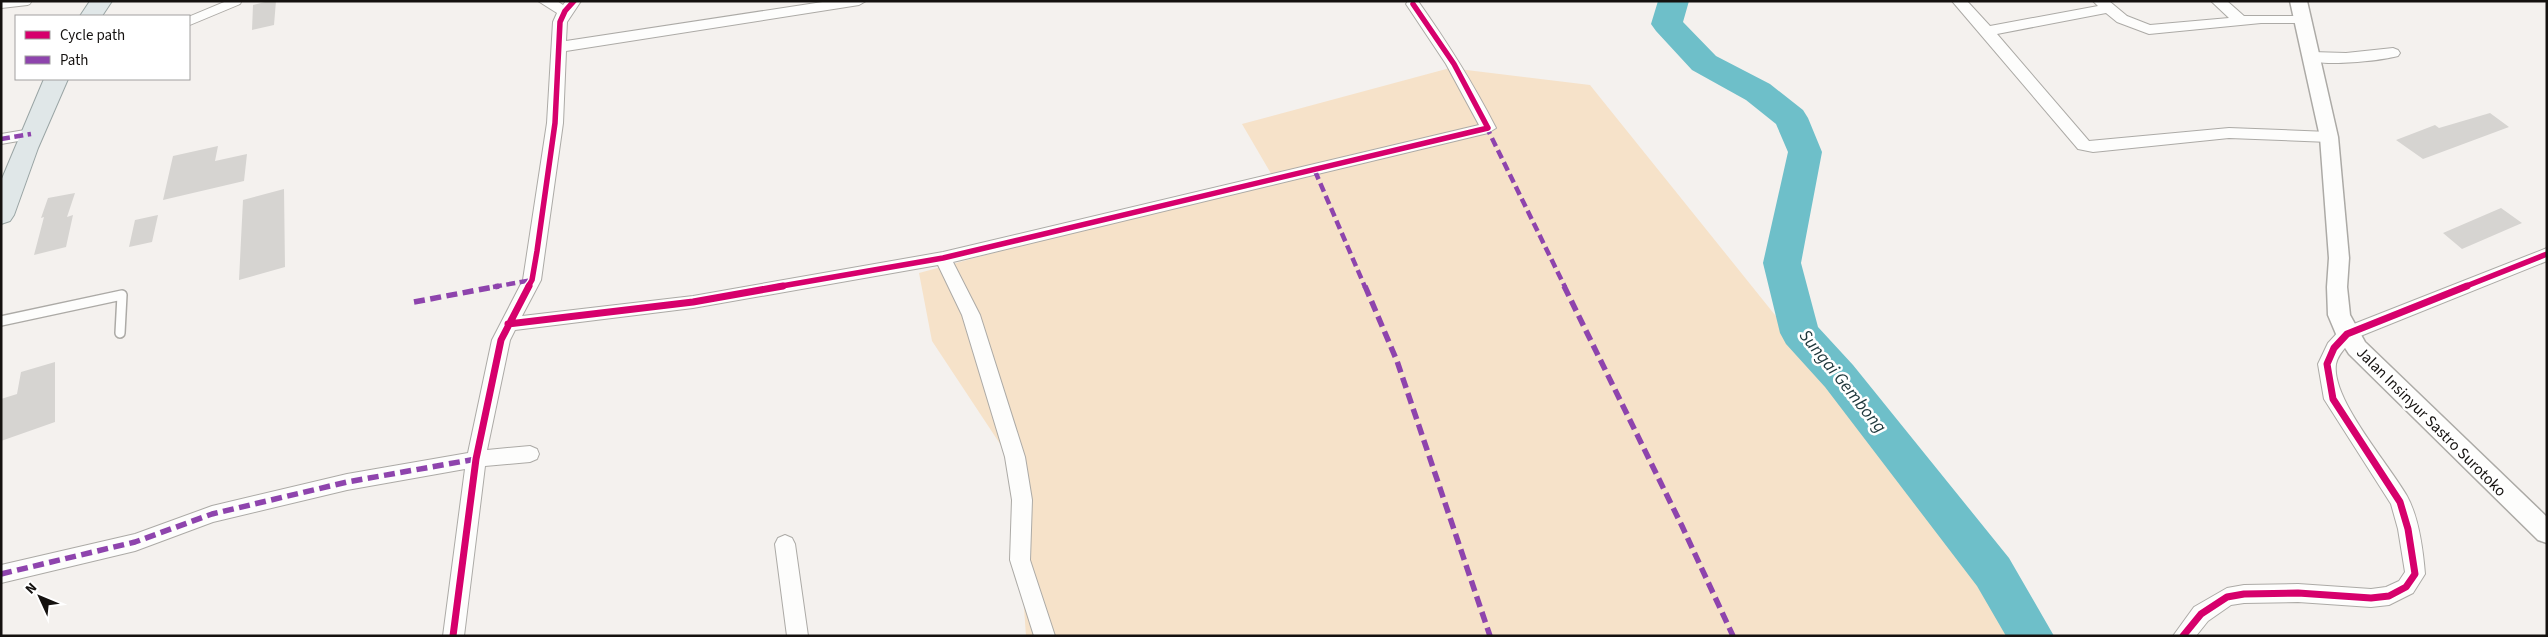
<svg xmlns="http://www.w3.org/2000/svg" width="2548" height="637" viewBox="0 0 2548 637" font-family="'Source Sans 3',sans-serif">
<rect width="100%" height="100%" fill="#f4f1ee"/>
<path fill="#f6e2c9" d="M 1450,68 L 1590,85 L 1903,474 L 2012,636 L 1026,636 L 1014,465 L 932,341 L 919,273 L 1273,177 L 1242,124 Z"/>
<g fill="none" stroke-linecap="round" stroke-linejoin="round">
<path fill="#6ebfc9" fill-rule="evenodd" d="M 1658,1 L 1689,1 L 1683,22 L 1716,56 L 1770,84 L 1803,110 L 1808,118 L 1822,152 L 1801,263 L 1818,327 L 1853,365 L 2009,558 L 2054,636 L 2006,636 L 1977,586 L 1825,387 L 1786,344 L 1780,333 L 1763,263 L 1788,152 L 1776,124 L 1746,100 L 1692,70 L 1656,31 L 1651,24 Z"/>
</g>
<path fill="#d6d4d1" d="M 269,1 L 276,1 L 274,25 L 252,30 L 253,5 Z
M 2490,113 L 2509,127 L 2423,159 L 2396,140 L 2435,125 L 2439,128 Z
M 218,146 L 215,161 L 247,154 L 244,181 L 163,200 L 173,156 Z
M 284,189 L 285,267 L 239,280 L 243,200 Z
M 75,193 L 67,217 L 73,215 L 66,247 L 34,255 L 44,217 L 41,218 L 48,198 Z
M 2501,208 L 2522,223 L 2462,249 L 2443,233 Z
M 158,215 L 152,242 L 129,247 L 135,220 Z
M 55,362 L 55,422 L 1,441 L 1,399 L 17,394 L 21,372 Z"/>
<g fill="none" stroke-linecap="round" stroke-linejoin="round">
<g stroke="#acaaa6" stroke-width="10">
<path id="service-far1" d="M 1,4 L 27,1
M 189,21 L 237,1"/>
</g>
<g stroke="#acaaa6" stroke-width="12">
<path id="service" d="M 1,321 L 122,295 L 120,333"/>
</g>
<g stroke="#acaaa6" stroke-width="2">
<path id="minor" d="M 538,1 L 557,1 L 563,5 L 566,1 L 581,1 L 567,22 L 566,41 L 829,1 L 866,1 L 859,5 L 566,51 L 563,123 L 545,251 L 541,280 L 522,316 L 693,296 L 943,252 L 1479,125 L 1446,64 L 1406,4 L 1408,1 L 1418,1 C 1447,42 1473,83 1496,128 L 1488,133 L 953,262 L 980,315 L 1025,457 L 1032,500 L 1030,560 L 1055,636 L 1034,636 L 1010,560 L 1012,500 L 1005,457 L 962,315 L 938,265 L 693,308 L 515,330 L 510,340 L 487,450 L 530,446 L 537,449 L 539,454 L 537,459 L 530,462 L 485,466 L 464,636 L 443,636 L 465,469 L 347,490 L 213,522 L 135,551 L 1,583 L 1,565 L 135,534 L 212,506 L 347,474 L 468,453 L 492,340 L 523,280 L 547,123 L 553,22 L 557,13 Z
M 1952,1 L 1967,1 L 1990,26 L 2098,6 L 2093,1 L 2109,1 L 2127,16 L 2150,25 L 2229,18 L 2211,1 L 2227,1 L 2244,16 L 2307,16 L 2309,19 L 2302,23 L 2261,23 L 2149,34 L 2117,22 L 2106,13 L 1997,34 L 2089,141 L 2229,128 L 2329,132 L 2334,133 L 2337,137 L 2334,141 L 2329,142 L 2229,138 L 2093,152 L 2078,149 Z
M 2393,48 L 2398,50 L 2400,53 L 2398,56 C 2384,60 2313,69 2305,57 L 2312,52 L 2346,53 Z
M 31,129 L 39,134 L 36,138 L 1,144 L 1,134 Z
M 2547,248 L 2547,261 L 2353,339 C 2347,346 2338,354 2336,364 C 2331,399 2389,464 2407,496 C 2419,518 2423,549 2425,574 L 2413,593 L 2389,605 L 2371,607 L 2298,602 L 2244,603 L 2231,605 L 2208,621 L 2196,636 L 2173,636 L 2194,607 L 2227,588 L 2244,585 L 2298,584 L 2371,589 L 2386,587 L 2399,581 L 2405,572 L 2398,529 L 2391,504 L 2324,399 L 2318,364 L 2328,343 L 2341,329 Z
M 785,535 L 792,538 L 795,544 L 808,636 L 787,636 L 775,544 L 778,538 Z"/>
</g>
<g stroke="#acaaa6" stroke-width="3">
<path id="tertiary" d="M 2290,1 L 2307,1 L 2338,137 L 2349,258 L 2347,287 L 2350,315 L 2365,342 L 2547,517 L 2547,543 L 2538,540 L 2349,354 L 2336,334 L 2328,315 L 2327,287 L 2329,258 L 2320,137 Z"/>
</g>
<g stroke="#9aa5a5" stroke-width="2">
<path id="primary" d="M 90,1 L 112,1 L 102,16 L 80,16 Z
M 44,79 L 68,79 L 38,148 L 14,215 L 10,221 L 1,224 L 1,181 Z"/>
</g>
<use href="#service-far1" stroke="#fdfdfc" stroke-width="8"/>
<use href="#service" stroke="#fdfdfc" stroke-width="9"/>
<use href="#minor" fill="#fdfdfc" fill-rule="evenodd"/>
<use href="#tertiary" fill="#fdfdfc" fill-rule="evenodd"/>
<use href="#primary" fill="#e0e7e8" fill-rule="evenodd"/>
<path stroke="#8e44ad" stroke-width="4.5" stroke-dasharray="9 4.5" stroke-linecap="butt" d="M 1486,126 L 1565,287
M 1,139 L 31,134
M 1315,171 L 1365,287
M 493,287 L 532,280"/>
<path stroke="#8e44ad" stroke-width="5.5" stroke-dasharray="11 5.5" stroke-linecap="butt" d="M 1365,286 L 1397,361 L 1490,636
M 1564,286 L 1682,526 L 1733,636
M 414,302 L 499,286
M 1,574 L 135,542 L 212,514 L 347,482 L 476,459 L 476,462"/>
<g stroke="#fff" stroke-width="8">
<path id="cycleway-far1" d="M 528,287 L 532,280 L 537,251 L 555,123 L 560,22 L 565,11 L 574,1
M 776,287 L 943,258 L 1488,128 L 1454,64 L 1413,4
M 2464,287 L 2547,254"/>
</g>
<g stroke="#fff" stroke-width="10">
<path id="cycleway" d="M 508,324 L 693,302 L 783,286
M 453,636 L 476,459 L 501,340 L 529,286
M 2183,636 L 2201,614 L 2227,597 L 2244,594 L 2298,593 L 2371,598 L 2389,596 L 2406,587 L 2415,574 L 2408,529 L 2400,502 L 2333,399 L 2327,364 L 2334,348 L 2347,334 L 2467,286"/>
</g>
<use href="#cycleway-far1" stroke="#d6006c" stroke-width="5.5"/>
<use href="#cycleway" stroke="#d6006c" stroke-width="7"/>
</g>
<g text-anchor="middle" stroke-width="5" stroke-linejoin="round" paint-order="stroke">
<g font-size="16" fill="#14110f" stroke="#fff">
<text transform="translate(2432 421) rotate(45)" y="6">Jalan Insinyur Sastro Surotoko</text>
</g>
<g font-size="18" font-style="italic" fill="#1d363a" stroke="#fff">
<text transform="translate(1843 381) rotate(51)" y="6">Sungai Gembong</text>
</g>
</g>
<rect width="2548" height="637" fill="none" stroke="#14110f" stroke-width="5"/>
<rect x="15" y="15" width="175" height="65" fill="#ffffff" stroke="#a1a09f"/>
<rect x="25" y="31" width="25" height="8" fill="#d6006c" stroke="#a1a09f"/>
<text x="60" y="40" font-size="15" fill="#14110f">Cycle path</text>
<rect x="25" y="56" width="25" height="8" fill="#8e44ad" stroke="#a1a09f"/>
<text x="60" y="65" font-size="15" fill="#14110f">Path</text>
<g transform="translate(40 597) rotate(314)" stroke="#ffffff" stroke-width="4" paint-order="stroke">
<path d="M0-4L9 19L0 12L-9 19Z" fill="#14110f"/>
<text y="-8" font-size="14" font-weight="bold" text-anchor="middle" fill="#14110f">N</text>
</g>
</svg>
